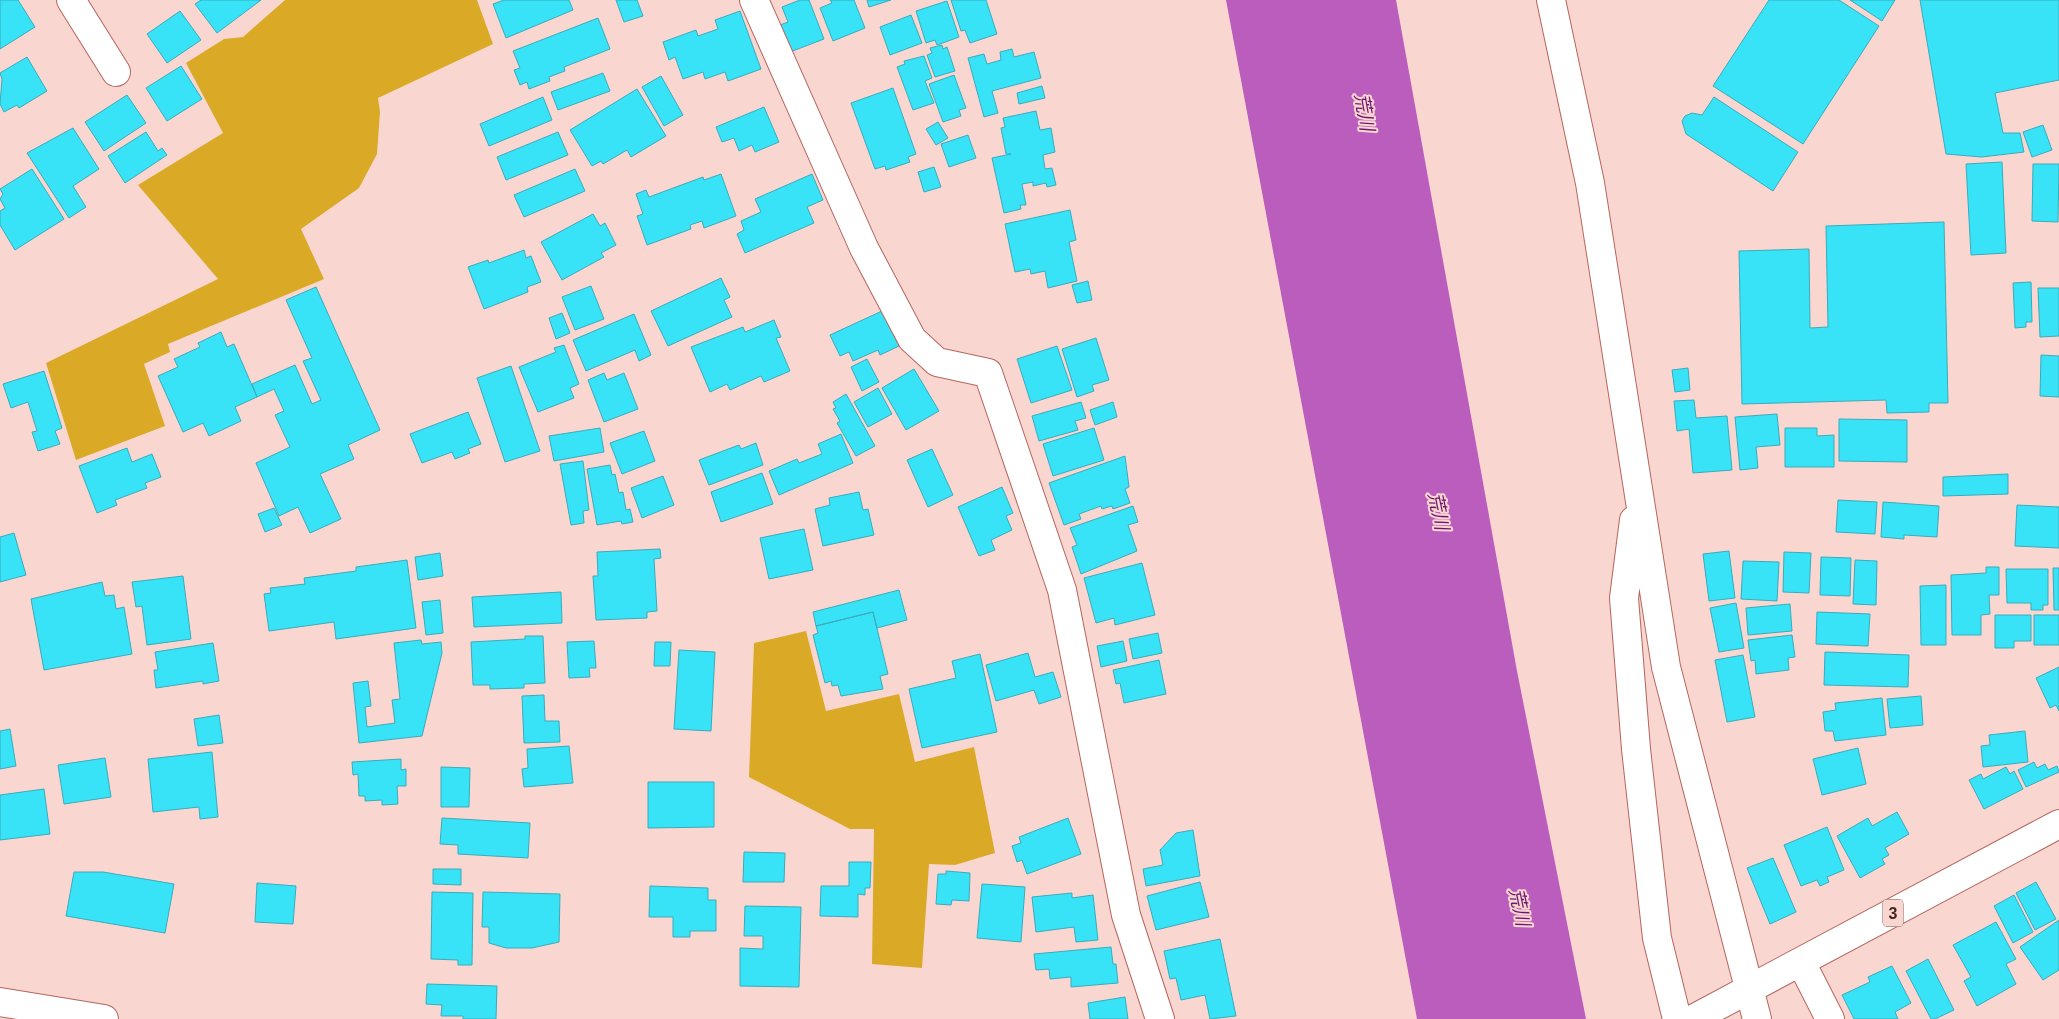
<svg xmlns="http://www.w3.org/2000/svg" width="2059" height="1019" viewBox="0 0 2059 1019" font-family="Arial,'Noto Sans JP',sans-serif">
<rect width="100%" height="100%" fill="#fad6d1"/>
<path fill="#daaa27" d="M 285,0 L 477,0 L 493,44 L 378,98 L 380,112 L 377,154 L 359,188 L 301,229 L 324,279 L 168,344 L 170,352 L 144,364 L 165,426 L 76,460 L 46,363 L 218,279 L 138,185 L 223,133 L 186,63 L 224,39 L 243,37 Z
M 806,631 L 826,711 L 899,694 L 915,762 L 974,747 L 995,853 L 955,865 L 929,864 L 922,968 L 872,964 L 874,829 L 850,829 L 749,777 L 754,643 Z"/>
<path fill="#ba5dbc" d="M 1226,0 L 1396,0 L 1517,671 L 1586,1019 L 1417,1019 Z"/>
<path fill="#38e3f7" stroke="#38acbb" d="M 0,0 L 18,0 L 35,27 L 0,49 Z
M 201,0 L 200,0 L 261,0 L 217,33 L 195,4 Z
M 504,0 L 569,0 L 573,10 L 506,38 L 493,4 Z
M 616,0 L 637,0 L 643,16 L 624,22 Z
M 800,0 L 809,0 L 824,39 L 790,52 L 780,25 L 788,22 L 782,7 Z
M 830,0 L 854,0 L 865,28 L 833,41 L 820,8 L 832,3 Z
M 867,0 L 891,0 L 869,7 Z
M 951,0 L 986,0 L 997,34 L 970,43 L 965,30 L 961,31 Z
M 1769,0 L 1839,0 L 1879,26 L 1803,144 L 1713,86 Z
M 1850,0 L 1895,0 L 1882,21 Z
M 1920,0 L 2059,0 L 2059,80 L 1995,93 L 2003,133 L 2020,133 L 2024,152 L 1982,157 L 1946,154 Z
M 947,1 L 959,37 L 937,45 L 935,40 L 926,43 L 916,11 Z
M 180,11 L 201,40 L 167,63 L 147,34 Z
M 740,11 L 761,69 L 728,81 L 725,72 L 705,79 L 703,72 L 683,79 L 675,57 L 669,60 L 663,42 L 696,30 L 698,36 L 718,29 L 715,20 Z
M 911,15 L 922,43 L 890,55 L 880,27 Z
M 598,18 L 610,49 L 564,67 L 565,71 L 549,77 L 550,81 L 529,89 L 527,82 L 520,85 L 514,70 L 520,68 L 513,51 Z
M 942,45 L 943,49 L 947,47 L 955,71 L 935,77 L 927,55 L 932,53 L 930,48 Z
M 1012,49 L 1014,57 L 1034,52 L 1041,78 L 992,91 L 998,113 L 984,117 L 968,58 L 984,54 L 987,64 L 1001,60 L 1000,52 Z
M 924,56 L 932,78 L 925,81 L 934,103 L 913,110 L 897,67 L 905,64 L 904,61 Z
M 27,57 L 47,91 L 19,108 L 17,105 L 4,112 L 0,104 L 2,79 L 0,73 Z
M 181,66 L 202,99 L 167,121 L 146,88 Z
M 603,73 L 610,91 L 558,110 L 551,92 Z
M 954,75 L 966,108 L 959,110 L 961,116 L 943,122 L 929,84 Z
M 661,76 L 683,115 L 664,126 L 642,87 Z
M 1042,86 L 1045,98 L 1019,104 L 1017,93 Z
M 893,88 L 916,154 L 908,157 L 910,162 L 886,170 L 885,166 L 875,169 L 851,103 Z
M 637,89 L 666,136 L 631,157 L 627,150 L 603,164 L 601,161 L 592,166 L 570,130 Z
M 127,95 L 146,123 L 104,151 L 85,122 Z
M 543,97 L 552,120 L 489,146 L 480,124 Z
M 1714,97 L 1798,152 L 1773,191 L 1686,134 L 1682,121 L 1685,116 L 1692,113 L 1702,115 Z
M 764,107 L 779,142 L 755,152 L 752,145 L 739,151 L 734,138 L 722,142 L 716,127 Z
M 1036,111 L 1040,130 L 1051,128 L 1055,152 L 1043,155 L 1045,169 L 1052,168 L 1056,185 L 1047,187 L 1046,183 L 1033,186 L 1033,182 L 1022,184 L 1026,205 L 1020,205 L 1021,209 L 1004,213 L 992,158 L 1011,154 L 1006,154 L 1001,128 L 1005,127 L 1003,118 Z
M 938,122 L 948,138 L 936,145 L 926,129 Z
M 2043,125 L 2052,150 L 2032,157 L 2023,132 Z
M 73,128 L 99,169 L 73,186 L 86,207 L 69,218 L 27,153 Z
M 146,132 L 158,151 L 162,148 L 167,155 L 125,183 L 108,156 Z
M 558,132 L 568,155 L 506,180 L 497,157 Z
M 968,135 L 976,158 L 949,167 L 941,144 Z
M 2002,162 L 2006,253 L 1971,255 L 1966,164 Z
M 2033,164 L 2059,164 L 2058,222 L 2032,221 Z
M 934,167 L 941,187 L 924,192 L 918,172 Z
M 32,169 L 64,219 L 15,250 L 0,225 L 0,211 L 5,208 L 0,199 L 3,194 L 0,189 Z
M 575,169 L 585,191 L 524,217 L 514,195 Z
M 721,174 L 736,216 L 704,228 L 702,221 L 690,225 L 691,229 L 647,245 L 637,216 L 643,214 L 636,194 L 646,190 L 649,197 L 703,177 L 704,180 Z
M 812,174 L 823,200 L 807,207 L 814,223 L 745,253 L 737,234 L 744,230 L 741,221 L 761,212 L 755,199 Z
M 1070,210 L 1076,240 L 1069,242 L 1077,281 L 1048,288 L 1045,271 L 1031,274 L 1030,269 L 1015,272 L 1005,224 Z
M 593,214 L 600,226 L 605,223 L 616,245 L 601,253 L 604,257 L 562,280 L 541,242 Z
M 1944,222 L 1948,403 L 1929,403 L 1929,412 L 1887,413 L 1886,400 L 1742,404 L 1739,251 L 1809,249 L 1810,328 L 1828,327 L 1826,226 Z
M 524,250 L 526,258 L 531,256 L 541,282 L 527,287 L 528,292 L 484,309 L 468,267 L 488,260 L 489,263 Z
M 721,278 L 730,297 L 724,300 L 732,317 L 668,346 L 651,311 Z
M 1088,281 L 1092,300 L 1077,303 L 1072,285 Z
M 2031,282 L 2032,322 L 2026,322 L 2026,327 L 2015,328 L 2013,283 Z
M 591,286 L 604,319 L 575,330 L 562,297 Z
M 316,287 L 380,430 L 348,445 L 354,459 L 320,474 L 341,519 L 310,533 L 298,507 L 279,516 L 256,463 L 290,447 L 275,415 L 284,411 L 274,389 L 257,397 L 252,384 L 295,365 L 312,404 L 321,400 L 303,361 L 312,358 L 286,300 Z
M 2038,288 L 2059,288 L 2059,336 L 2040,337 Z
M 882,311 L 899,346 L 880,355 L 878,350 L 853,361 L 849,352 L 840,356 L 830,335 Z
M 562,313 L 570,333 L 556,339 L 549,318 Z
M 634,314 L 651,355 L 639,361 L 635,350 L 586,371 L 573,340 Z
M 774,320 L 781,337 L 776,338 L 790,371 L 764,382 L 761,376 L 730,390 L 727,384 L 710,392 L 691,347 L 743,327 L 745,332 Z
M 221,332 L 227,347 L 234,344 L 257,397 L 235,407 L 241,421 L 209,436 L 203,423 L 183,432 L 158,376 L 178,367 L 174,359 L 200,347 L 198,343 Z
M 1096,338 L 1109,380 L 1092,385 L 1094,391 L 1077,397 L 1062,349 Z
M 564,345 L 579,384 L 570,388 L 574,398 L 538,412 L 519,367 L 556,352 L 554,348 Z
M 1057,346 L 1072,390 L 1031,403 L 1017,359 Z
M 2041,355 L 2059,356 L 2059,397 L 2040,396 Z
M 867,359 L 879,382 L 862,391 L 851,367 Z
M 511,366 L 540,451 L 505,462 L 477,378 Z
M 1688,368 L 1690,390 L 1675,392 L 1672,370 Z
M 914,369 L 939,411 L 906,430 L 882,388 Z
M 44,371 L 62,428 L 55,431 L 60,444 L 38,451 L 32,432 L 37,431 L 28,402 L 11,408 L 3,384 Z
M 604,373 L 607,380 L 624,373 L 638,409 L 604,422 L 588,380 Z
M 878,388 L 892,414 L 868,427 L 854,402 Z
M 846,394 L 875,446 L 856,456 L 837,423 L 840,421 L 833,409 L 836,408 L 833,402 Z
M 1694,400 L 1696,418 L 1727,416 L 1732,470 L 1693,473 L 1689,429 L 1677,431 L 1674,401 Z
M 1081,402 L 1086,418 L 1075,421 L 1078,430 L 1039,441 L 1032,416 Z
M 1113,402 L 1117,417 L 1095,425 L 1090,410 Z
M 468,412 L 481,444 L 468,449 L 470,453 L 455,459 L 452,452 L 422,463 L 410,434 Z
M 1777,414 L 1780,445 L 1756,447 L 1758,468 L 1740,470 L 1735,417 Z
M 1839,419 L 1907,420 L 1907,462 L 1839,461 Z
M 600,428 L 604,452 L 554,461 L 549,436 Z
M 1094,428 L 1104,460 L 1053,476 L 1043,444 Z
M 1785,428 L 1817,428 L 1817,436 L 1834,435 L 1834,467 L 1785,467 Z
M 644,431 L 655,461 L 622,474 L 610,443 Z
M 841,434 L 853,463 L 779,495 L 769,471 L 797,459 L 799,463 L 822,454 L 818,444 Z
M 756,443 L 763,465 L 709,485 L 699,460 L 739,445 L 741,449 Z
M 127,448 L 132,462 L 152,454 L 161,477 L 145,483 L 147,488 L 115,500 L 117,505 L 97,513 L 79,466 Z
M 932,449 L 953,495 L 928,507 L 907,460 Z
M 1125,456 L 1129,487 L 1125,489 L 1130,503 L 1113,509 L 1112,506 L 1102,509 L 1101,506 L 1079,514 L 1081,519 L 1064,525 L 1049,483 Z
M 583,461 L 589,510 L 583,511 L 584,523 L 571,525 L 560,464 Z
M 610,465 L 612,475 L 615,474 L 619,493 L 623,492 L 626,510 L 630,509 L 633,522 L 622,524 L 621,521 L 597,525 L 587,469 Z
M 762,473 L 773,504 L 721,522 L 711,492 Z
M 2008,474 L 2008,494 L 1943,496 L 1943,477 Z
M 663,476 L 674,505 L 642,518 L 631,488 Z
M 1002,487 L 1013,513 L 1006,516 L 1012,530 L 991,540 L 995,550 L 979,556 L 958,507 Z
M 859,492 L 863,510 L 868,509 L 874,535 L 823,546 L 815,509 L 830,505 L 829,498 Z
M 1838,500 L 1877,502 L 1875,534 L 1836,532 Z
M 1883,502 L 1939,506 L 1937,537 L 1904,535 L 1904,539 L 1881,537 Z
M 2017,505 L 2059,507 L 2059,548 L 2015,546 Z
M 1133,506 L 1138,522 L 1128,525 L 1137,551 L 1081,574 L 1072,547 L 1077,545 L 1070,528 Z
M 274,508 L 282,525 L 265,532 L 258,514 Z
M 804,529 L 813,570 L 769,579 L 760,538 Z
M 14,533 L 26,575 L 0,582 L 0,537 Z
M 660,549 L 661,558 L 654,559 L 657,611 L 647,612 L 647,618 L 596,620 L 593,576 L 598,576 L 597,552 Z
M 1729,551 L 1735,598 L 1709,601 L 1703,554 Z
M 1784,552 L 1811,553 L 1809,593 L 1783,592 Z
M 440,553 L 443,576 L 418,580 L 415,557 Z
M 1821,557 L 1851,558 L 1850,596 L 1820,595 Z
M 407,560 L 416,628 L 336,639 L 334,622 L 269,631 L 264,594 L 271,593 L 270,588 L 305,584 L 304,578 L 356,571 L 356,567 Z
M 1855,560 L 1877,561 L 1876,605 L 1853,604 Z
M 1743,561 L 1779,562 L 1777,601 L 1741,599 Z
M 1142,563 L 1155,615 L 1115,625 L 1114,618 L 1096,623 L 1084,578 Z
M 1986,567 L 1999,567 L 1999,595 L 1989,595 L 1990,614 L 1981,615 L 1981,635 L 1952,635 L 1951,575 L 1986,573 Z
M 2053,568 L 2059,568 L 2059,610 L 2054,610 Z
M 2006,569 L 2048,569 L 2048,605 L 2043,605 L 2043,610 L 2031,610 L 2031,603 L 2007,603 Z
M 183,576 L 191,639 L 147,645 L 142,606 L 136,607 L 132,582 Z
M 102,582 L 105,596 L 114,595 L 116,609 L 124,607 L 132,654 L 44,670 L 31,599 Z
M 1946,585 L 1946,645 L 1921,645 L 1920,586 Z
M 899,590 L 907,620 L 877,628 L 873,612 L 816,626 L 813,612 Z
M 561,592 L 562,623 L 474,627 L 472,597 Z
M 440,600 L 443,633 L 426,635 L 422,602 Z
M 1736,603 L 1744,648 L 1719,652 L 1710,608 Z
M 1790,604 L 1792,631 L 1748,635 L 1746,608 Z
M 873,612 L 888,674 L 880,676 L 883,689 L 841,696 L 838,685 L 832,686 L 831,681 L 825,683 L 813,635 L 818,633 L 816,626 Z
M 1817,612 L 1870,614 L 1868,646 L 1816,644 Z
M 1995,615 L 2031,615 L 2031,641 L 2014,641 L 2014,648 L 1995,648 Z
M 2034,615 L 2059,615 L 2059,645 L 2034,645 Z
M 1158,633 L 1162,653 L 1133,659 L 1129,639 Z
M 1792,635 L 1795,657 L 1788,658 L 1789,670 L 1756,674 L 1755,660 L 1751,661 L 1748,640 Z
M 525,636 L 543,636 L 545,683 L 524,684 L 524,688 L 490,689 L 490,685 L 473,685 L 471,642 L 525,639 Z
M 421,640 L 422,644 L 441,642 L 442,653 L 422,736 L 359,743 L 353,683 L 368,681 L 371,706 L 365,707 L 367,727 L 395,723 L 392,700 L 400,699 L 394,643 Z
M 594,641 L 596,668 L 589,668 L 590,677 L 569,678 L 567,642 Z
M 1123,641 L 1127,661 L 1101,667 L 1097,646 Z
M 655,642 L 671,642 L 670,666 L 654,666 Z
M 213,643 L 219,681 L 203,684 L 203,681 L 156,688 L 154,670 L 158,670 L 155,652 Z
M 679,650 L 715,652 L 711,731 L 674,729 Z
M 1825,652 L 1909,655 L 1908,687 L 1824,685 Z
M 1028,653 L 1035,677 L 1053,672 L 1061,697 L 1039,704 L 1034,690 L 996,701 L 986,665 Z
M 980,654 L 997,732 L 922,748 L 909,689 L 956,678 L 952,661 Z
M 1743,655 L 1755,717 L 1727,722 L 1715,660 Z
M 1159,660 L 1166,694 L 1124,703 L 1120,683 L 1116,684 L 1113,670 Z
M 2059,667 L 2059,711 L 2056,705 L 2050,708 L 2036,678 Z
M 544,695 L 545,721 L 559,721 L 560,742 L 524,743 L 522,696 Z
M 1921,696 L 1923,725 L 1890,728 L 1887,699 Z
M 1882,698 L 1886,735 L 1835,741 L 1833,731 L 1825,731 L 1823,712 L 1836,710 L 1835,703 Z
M 219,715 L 223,743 L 198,746 L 194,719 Z
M 10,729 L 16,766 L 0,769 L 0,731 Z
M 2025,731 L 2028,762 L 1983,767 L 1981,746 L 1990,745 L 1989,735 Z
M 569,746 L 573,783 L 524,787 L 522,769 L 528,768 L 527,749 Z
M 1858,748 L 1866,784 L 1822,795 L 1813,759 Z
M 212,752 L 218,817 L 200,819 L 199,807 L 153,812 L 148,759 Z
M 105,758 L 111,797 L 64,804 L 58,765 Z
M 401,759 L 401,770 L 406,769 L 406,786 L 397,786 L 398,804 L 382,805 L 382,800 L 365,801 L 365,796 L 359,796 L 358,774 L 353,775 L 352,762 Z
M 2034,762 L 2037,768 L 2045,764 L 2048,770 L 2057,766 L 2059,772 L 2026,787 L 2018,770 Z
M 441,767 L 470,768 L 469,807 L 441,807 Z
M 2006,767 L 2010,774 L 2014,771 L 2023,789 L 1984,809 L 1969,780 L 1981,774 L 1983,779 Z
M 648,782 L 714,782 L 714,827 L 648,828 Z
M 44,789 L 50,834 L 0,840 L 0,795 Z
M 1897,812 L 1909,834 L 1885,848 L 1889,855 L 1882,859 L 1885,864 L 1860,878 L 1837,836 L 1868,818 L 1872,826 Z
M 442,818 L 530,823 L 528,858 L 458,854 L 458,845 L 440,844 Z
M 1068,818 L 1081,854 L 1027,874 L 1022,860 L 1017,862 L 1012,846 L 1021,843 L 1019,837 Z
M 1827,827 L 1844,870 L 1827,877 L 1829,882 L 1820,886 L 1817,880 L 1801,886 L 1784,845 Z
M 1193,830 L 1200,876 L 1146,886 L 1143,869 L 1163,865 L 1160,850 L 1176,833 Z
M 744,852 L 785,853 L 784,882 L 743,882 Z
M 1773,858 L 1796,912 L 1770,924 L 1747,868 Z
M 849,862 L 871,862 L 870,888 L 865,888 L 865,895 L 858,894 L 858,917 L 820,916 L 821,886 L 849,886 Z
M 433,869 L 461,869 L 461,885 L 433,884 Z
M 946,871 L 970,873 L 969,901 L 952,900 L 951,905 L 936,904 L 938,874 L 946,874 Z
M 74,872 L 103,872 L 174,884 L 165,933 L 66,916 Z
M 1200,882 L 1209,917 L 1156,930 L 1147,896 Z
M 2036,882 L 2056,919 L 2035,930 L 2016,893 Z
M 257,883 L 296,886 L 293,924 L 255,922 Z
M 982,884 L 1025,887 L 1021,942 L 977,938 Z
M 650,886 L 708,888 L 708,900 L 716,900 L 716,931 L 690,931 L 690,937 L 673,937 L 673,917 L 649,917 Z
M 432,892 L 473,893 L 472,965 L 458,965 L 458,960 L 431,959 Z
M 483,892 L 560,894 L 559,942 L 532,948 L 506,948 L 489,943 L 489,927 L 482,927 Z
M 1072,893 L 1072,898 L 1093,895 L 1098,940 L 1076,942 L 1074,927 L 1036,932 L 1032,897 Z
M 2014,895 L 2033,932 L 2013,943 L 1994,906 Z
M 745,906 L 801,907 L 799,987 L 740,986 L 740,948 L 763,949 L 763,936 L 744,936 Z
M 2059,920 L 2059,970 L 2043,980 L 2020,947 Z
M 1996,922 L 2016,959 L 2006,964 L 2016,984 L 1977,1006 L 1964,981 L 1971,977 L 1953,945 Z
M 1220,939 L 1236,1016 L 1210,1019 L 1205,995 L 1181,1000 L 1176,978 L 1170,979 L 1164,951 Z
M 1111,947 L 1113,964 L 1116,964 L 1118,983 L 1071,987 L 1071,977 L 1050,979 L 1049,969 L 1036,970 L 1034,954 Z
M 1928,959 L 1954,1010 L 1935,1019 L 1931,1019 L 1906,971 Z
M 1892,966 L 1911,1003 L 1895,1012 L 1898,1019 L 1854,1019 L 1842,995 L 1870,982 L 1868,977 Z
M 427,984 L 497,986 L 496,1019 L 463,1019 L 463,1016 L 441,1016 L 442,1005 L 426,1004 Z
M 1125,997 L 1128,1019 L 1090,1019 L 1088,1003 Z"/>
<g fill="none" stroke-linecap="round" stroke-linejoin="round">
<g stroke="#b4665d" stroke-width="30">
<path id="minor" d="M 71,0 L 116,72
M 754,0 L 864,248 L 912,339 L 937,362 L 988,373 L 1062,590 L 1126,915 L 1160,1019
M 1551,0 L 1590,183 L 1666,667 L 1757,1019
M 1634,520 L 1624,598 L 1636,749 L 1657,938 L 1677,1019
M 1801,962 L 1830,1019
M 0,1002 L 104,1019"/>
</g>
<g stroke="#b4665d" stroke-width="30">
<path id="major" d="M 1693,1019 L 2059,824"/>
</g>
<use href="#minor" stroke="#fff" stroke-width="28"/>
<use href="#major" stroke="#fff" stroke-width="28"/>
</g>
<g text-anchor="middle" stroke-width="4" stroke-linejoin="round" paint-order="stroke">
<rect fill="#fad6d1" stroke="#7b5954" stroke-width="1" x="1883" y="899.5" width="20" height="27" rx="4"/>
<g font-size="16" font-weight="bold" fill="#44231f">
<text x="1893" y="919">3</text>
</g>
<g font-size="19" font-style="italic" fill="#6e1770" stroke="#fad6d1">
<text transform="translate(1365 112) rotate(80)" y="7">荒川</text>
<text transform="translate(1439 511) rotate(78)" y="7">荒川</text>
<text transform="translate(1520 907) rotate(78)" y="7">荒川</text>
</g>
</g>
</svg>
